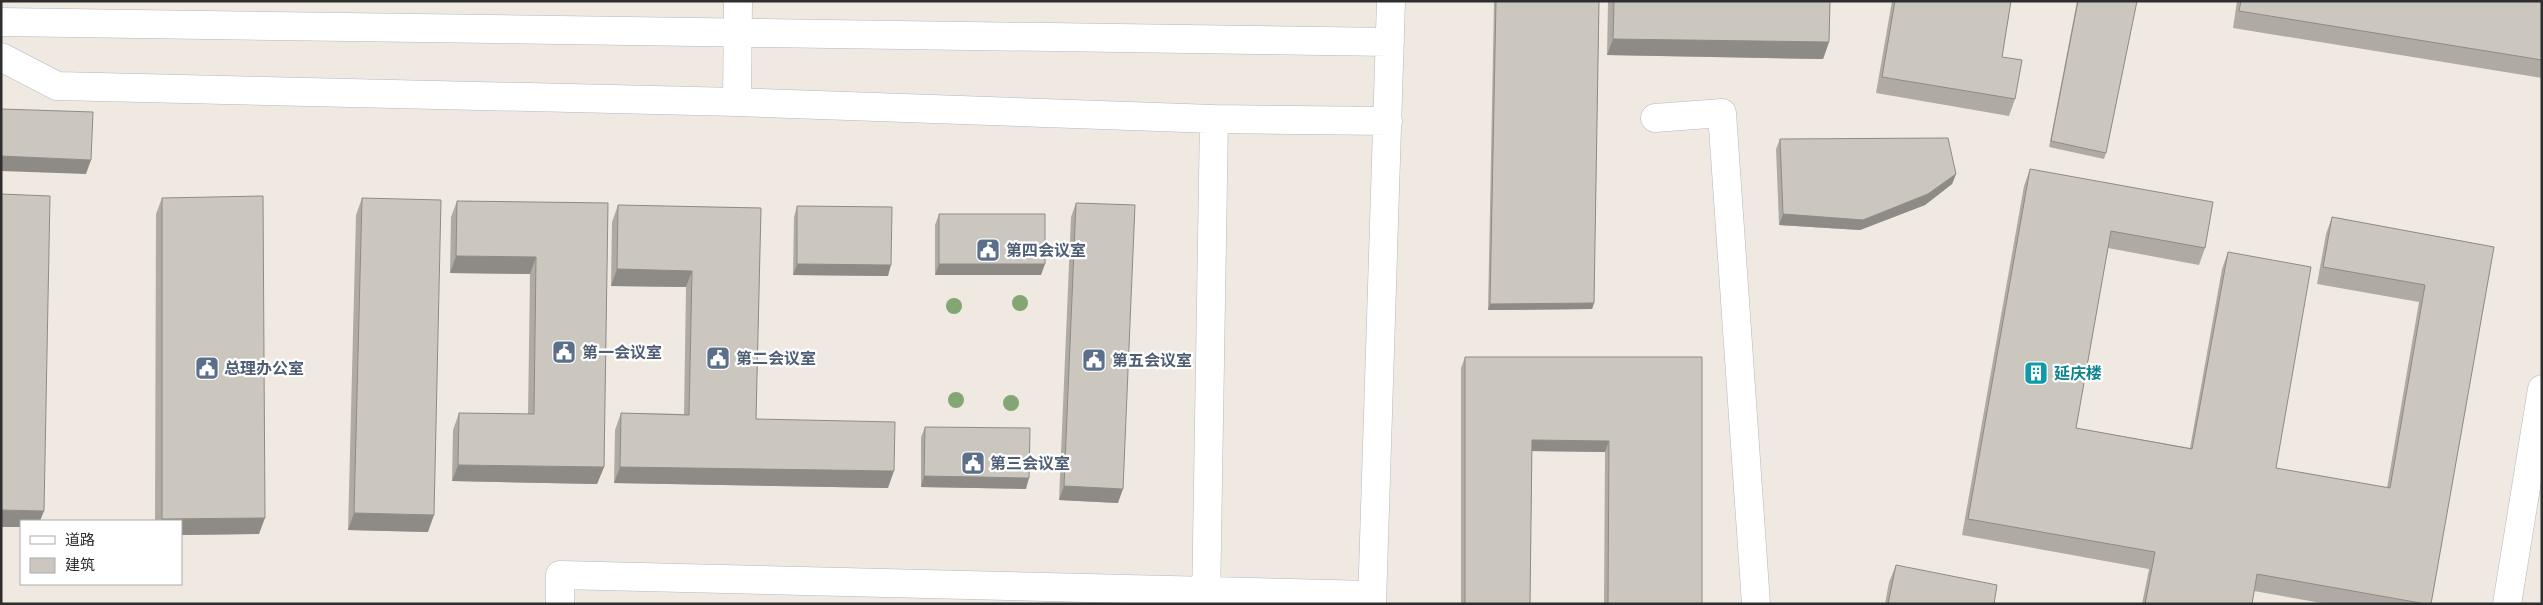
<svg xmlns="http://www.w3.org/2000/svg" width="2543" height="605" viewBox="0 0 2543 605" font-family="Lato,'Noto Sans SC',sans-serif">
<rect width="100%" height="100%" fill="#efe9e1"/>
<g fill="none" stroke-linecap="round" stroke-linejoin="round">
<g stroke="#b4b7c1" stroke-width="29">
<path id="minor" d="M 1,22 L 1390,42
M 1,57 L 57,86 L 737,102 L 1214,119 L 1388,121
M 737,102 L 738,1
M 1655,118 L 1722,113 L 1756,604
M 560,604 L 560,575 L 1372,595
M 1206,604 L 1214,119
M 1372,604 L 1391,1
M 2507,604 L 2542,389"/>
</g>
<use href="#minor" stroke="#fff" stroke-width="28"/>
</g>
<g fill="#84a574">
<circle cx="1020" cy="303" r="8"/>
<circle cx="954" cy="306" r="8"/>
<circle cx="956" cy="400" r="8"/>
<circle cx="1011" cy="403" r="8"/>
</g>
<path fill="#afaba4" d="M 1494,1 L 1599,1 L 1594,303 L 1592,309 L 1488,310 Z
M 1608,1 L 1830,1 L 1829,42 L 1823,59 L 1607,55 Z
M 1892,1 L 2011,1 L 2002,57 L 2015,99 L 2009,116 L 1876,93 Z
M 2077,1 L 2137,1 L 2106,153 L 2104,159 L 2049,147 Z
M 2237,1 L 2542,1 L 2542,78 L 2233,28 Z
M 1780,139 L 1956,174 L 1952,184 L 1925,205 L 1860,230 L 1779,225 L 1776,149 Z
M 2030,169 L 2205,248 L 2199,265 L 2108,248 L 2076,428 L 2190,448 L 2222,269 L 2228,252 L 2276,468 L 2387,488 L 2419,302 L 2317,284 L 2326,234 L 2332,217 L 2494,247 L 2431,604 L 2327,604 L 2254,591 L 2252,604 L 2142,604 L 2149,569 L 1962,535 L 2024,186 Z
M 162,198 L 259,534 L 181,535 L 181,521 L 155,521 L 156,214 Z
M 362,198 L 428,532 L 348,530 L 356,215 Z
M 457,201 L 608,203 L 604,467 L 597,484 L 452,481 L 453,430 L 459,413 L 528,414 L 530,274 L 450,273 L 451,217 Z
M 1076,203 L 1118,503 L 1059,500 L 1071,217 Z
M 618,205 L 761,208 L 756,419 L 888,488 L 614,483 L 615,430 L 621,413 L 684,414 L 686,287 L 611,286 L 612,222 Z
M 797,206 L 888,276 L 793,275 L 794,217 Z
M 939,214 L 1041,275 L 935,275 L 935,225 Z
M 1465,357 L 1702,357 L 1702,604 L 1604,604 L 1605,452 L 1532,451 L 1530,604 L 1461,604 L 1461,368 Z
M 925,427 L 1026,489 L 921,487 L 921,437 Z
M 1896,565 L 1994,604 L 1885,604 L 1889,582 Z"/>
<path fill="#8e8b86" d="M 1613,39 L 1829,42 L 1823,59 L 1607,55 Z
M 1,156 L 91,160 L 86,174 L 1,171 Z
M 1956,174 L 1952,184 L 1925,205 L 1860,230 L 1779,225 L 1783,214 Z
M 456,256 L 536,257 L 530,274 L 450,273 Z
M 797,264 L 891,265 L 888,276 L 793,275 Z
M 939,264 L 1045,264 L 1041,275 L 935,275 Z
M 617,269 L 692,271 L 686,287 L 611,286 Z
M 1594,303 L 1592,309 L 1488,310 L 1490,304 Z
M 1532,440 L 1609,441 L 1605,452 L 1529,451 Z
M 458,465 L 604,467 L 597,484 L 452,481 Z
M 620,467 L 894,471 L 888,488 L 614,483 Z
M 924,476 L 1029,478 L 1026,489 L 921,487 Z
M 1064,486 L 1123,489 L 1118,503 L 1059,500 Z
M 1,510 L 44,511 L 40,521 L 21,521 L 21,527 L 1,527 Z
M 354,513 L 434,515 L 428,532 L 348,530 Z
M 265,518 L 259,534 L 181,535 L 181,521 L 161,521 L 162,519 Z"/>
<path fill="#cbc7bf" stroke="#8e8b86" d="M 1496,1 L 1599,1 L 1594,303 L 1490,304 Z
M 1614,1 L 1830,1 L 1829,42 L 1613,39 Z
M 1895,1 L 2011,1 L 2002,57 L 2022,60 L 2015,99 L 1882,77 Z
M 2078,1 L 2137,1 L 2106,153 L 2051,141 Z
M 2241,1 L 2542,1 L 2542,60 L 2239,11 Z
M 1,109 L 93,112 L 91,160 L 1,156 Z
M 1948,138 L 1956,174 L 1928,194 L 1863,220 L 1783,214 L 1780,139 Z
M 2030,169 L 2213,202 L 2205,248 L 2111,231 L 2076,428 L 2192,449 L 2228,252 L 2311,267 L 2276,468 L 2390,488 L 2425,285 L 2323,267 L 2332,217 L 2494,247 L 2431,604 L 2426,604 L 2257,574 L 2252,604 L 2145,604 L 2155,552 L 1968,519 Z
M 1,194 L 50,196 L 44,511 L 1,510 Z
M 263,196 L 265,518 L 162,519 L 162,198 Z
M 362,198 L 441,200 L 434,515 L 354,513 Z
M 457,201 L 608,203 L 604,467 L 458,465 L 459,413 L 534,414 L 536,257 L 456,256 Z
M 1076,203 L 1135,205 L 1123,489 L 1064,486 Z
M 618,205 L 761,208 L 756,419 L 895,422 L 894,471 L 620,467 L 621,413 L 689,415 L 692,271 L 617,269 Z
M 797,206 L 892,207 L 891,265 L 797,264 Z
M 939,214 L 1045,214 L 1045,264 L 939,264 Z
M 1465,357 L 1702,357 L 1702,604 L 1608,604 L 1609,441 L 1532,440 L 1530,604 L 1465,604 Z
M 925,427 L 1030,428 L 1029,478 L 924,476 Z
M 1896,565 L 1997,585 L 1994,604 L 1888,604 Z"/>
<defs>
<g id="civic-square" transform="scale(1.25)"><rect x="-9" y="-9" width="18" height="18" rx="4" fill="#5c6f8a" stroke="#fff"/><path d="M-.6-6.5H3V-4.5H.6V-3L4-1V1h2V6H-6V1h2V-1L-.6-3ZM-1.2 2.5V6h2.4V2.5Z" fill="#fff"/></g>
<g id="building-square" transform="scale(1.25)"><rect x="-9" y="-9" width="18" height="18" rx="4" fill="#0f9aa8" stroke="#fff"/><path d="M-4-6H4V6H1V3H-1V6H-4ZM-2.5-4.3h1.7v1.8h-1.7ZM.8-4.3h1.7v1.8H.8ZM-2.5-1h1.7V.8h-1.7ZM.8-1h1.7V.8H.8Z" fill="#fff"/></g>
</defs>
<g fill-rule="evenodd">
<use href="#civic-square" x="988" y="250"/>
<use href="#civic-square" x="564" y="352"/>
<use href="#civic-square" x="718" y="358"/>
<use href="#civic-square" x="1094" y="360"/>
<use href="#civic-square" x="207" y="368"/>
<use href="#building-square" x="2036" y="373"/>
<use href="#civic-square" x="973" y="463"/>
</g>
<g text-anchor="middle" stroke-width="4.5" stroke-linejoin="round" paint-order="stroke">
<g font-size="16" font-weight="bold" fill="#4e5e75" stroke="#fff" text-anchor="start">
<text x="1006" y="256">第四会议室</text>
<text x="582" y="358">第一会议室</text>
<text x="736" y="364">第二会议室</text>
<text x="1112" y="366">第五会议室</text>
<text x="224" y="374">总理办公室</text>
<text x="990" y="469">第三会议室</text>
</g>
<g font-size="16" font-weight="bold" fill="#0d838f" stroke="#fff" text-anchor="start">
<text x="2054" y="379">延庆楼</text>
</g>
</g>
<rect width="2543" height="605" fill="none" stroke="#2e2e2e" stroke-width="5"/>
<rect x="20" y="520" width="162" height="65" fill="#ffffff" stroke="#ababab"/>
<rect x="30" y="536" width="25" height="8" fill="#ffffff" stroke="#ababab"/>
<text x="65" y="545" font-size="15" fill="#2e2e2e">道路</text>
<rect x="30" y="558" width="25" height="15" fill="#cbc7bf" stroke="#ababab"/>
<text x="65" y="570" font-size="15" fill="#2e2e2e">建筑</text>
</svg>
